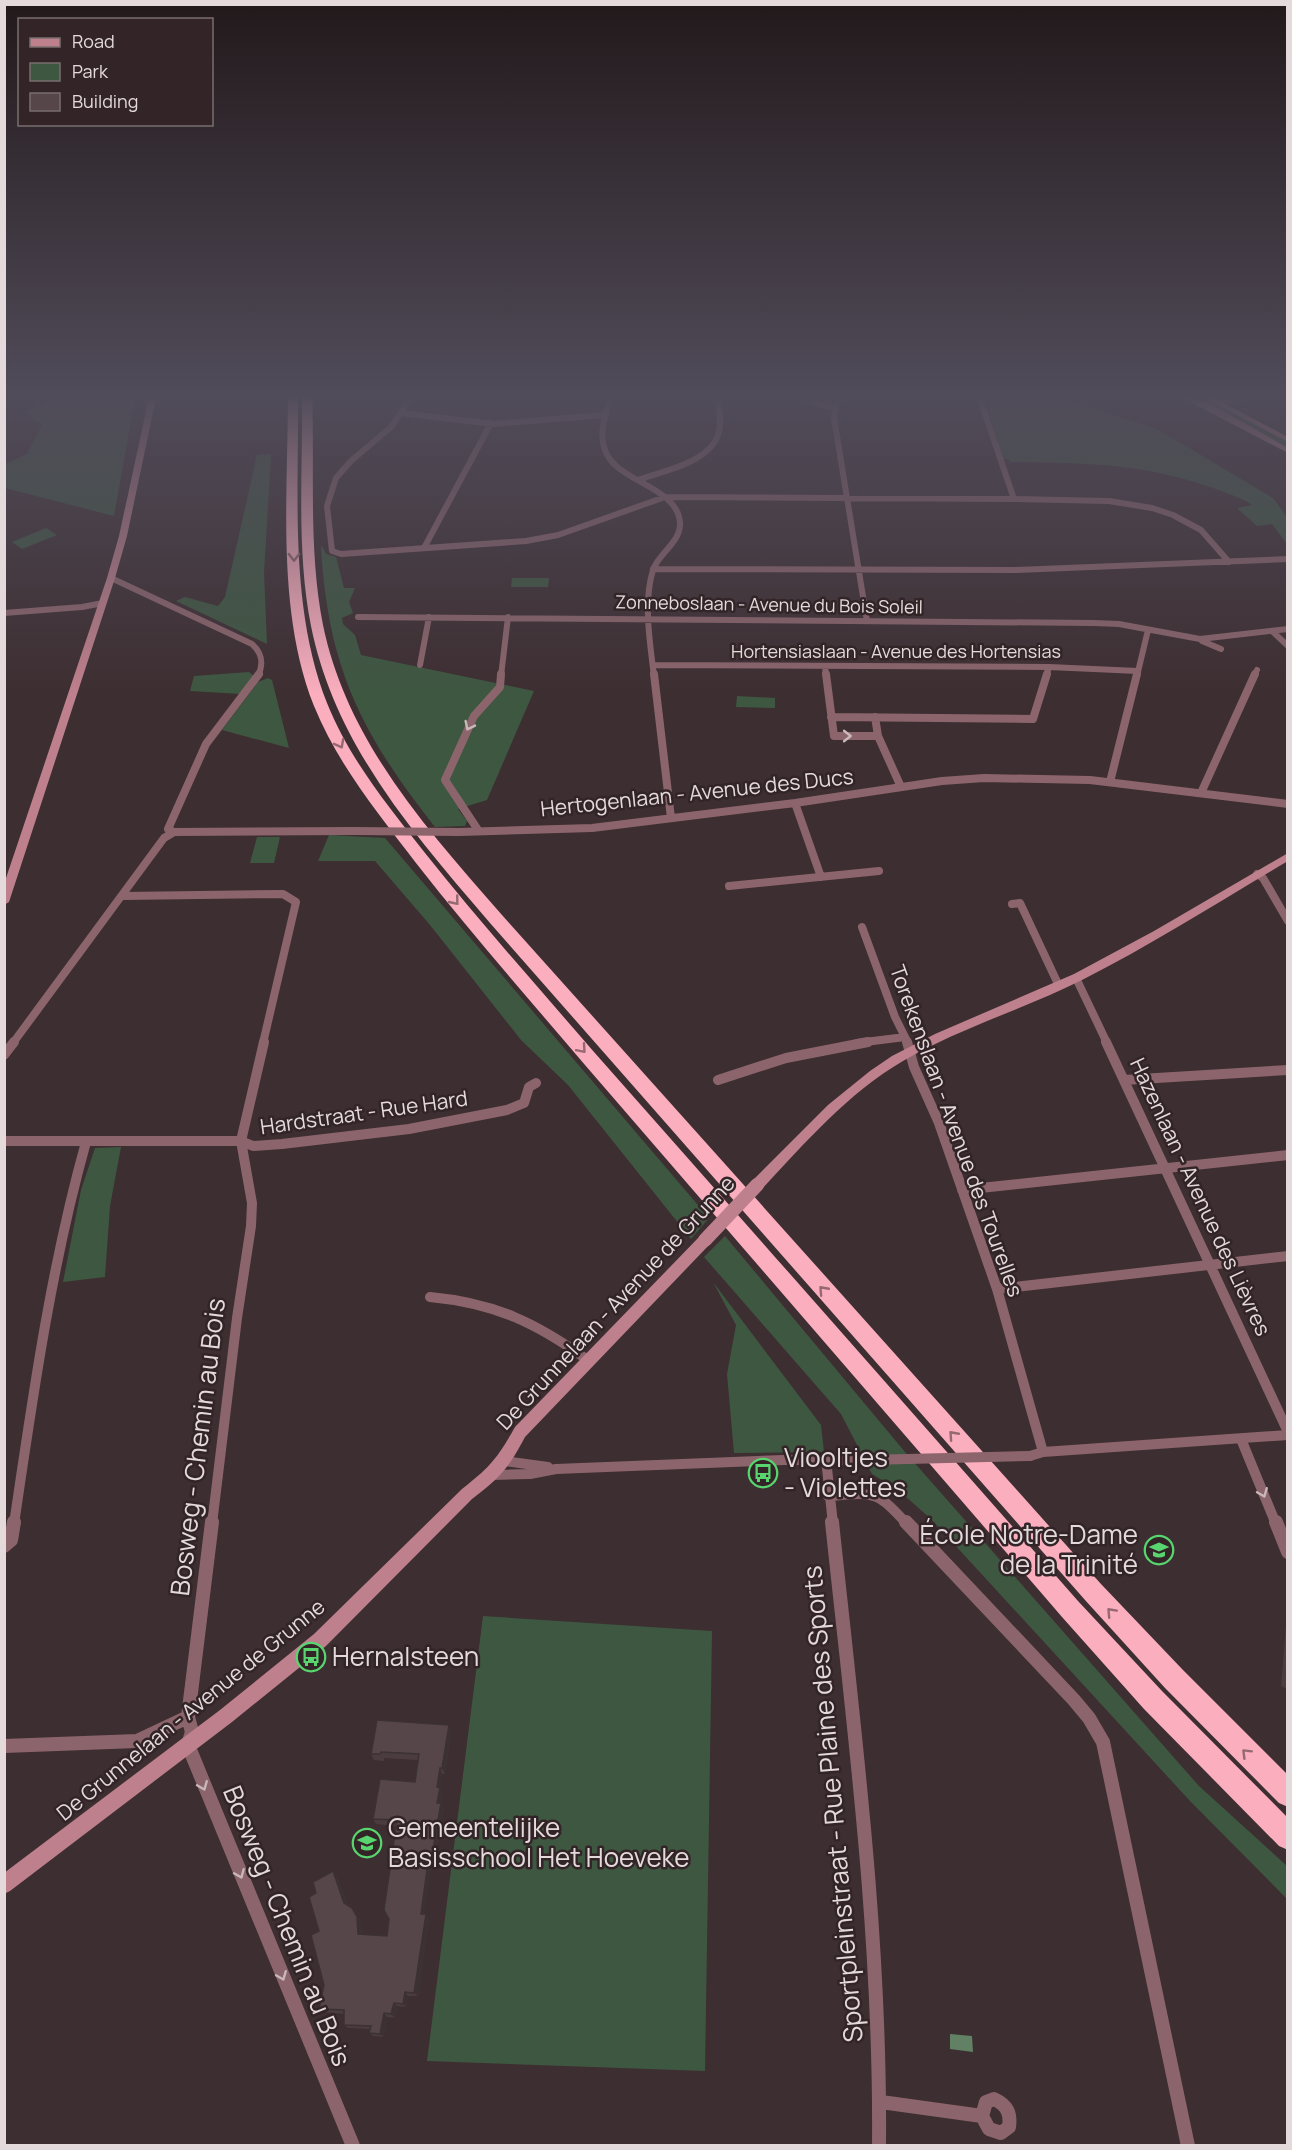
<svg xmlns="http://www.w3.org/2000/svg" width="1292" height="2150" viewBox="0 0 1292 2150" font-family="Manrope,sans-serif">
<rect width="100%" height="100%" fill="#3d2e31"/>
<path fill="#3e5741" d="M 63,393 L 136,393 L 114,516 L 5,488 L 5,464 L 27,454 L 42,425 L 25,413 Z
M 989,393 L 1028,393 L 1057,397 L 1159,430 L 1273,498 L 1287,517 L 1287,544 L 1272,524 L 1257,526 L 1237,508 L 1252,505 L 1248,502 C 1162,464 1101,463 1010,462 L 1009,459 L 1003,459 L 990,416 Z
M 1215,403 L 1287,441 L 1287,450 L 1208,405 Z
M 271,454 L 264,573 L 267,644 L 176,601 L 185,597 L 218,606 L 225,597 L 257,455 Z
M 46,528 L 57,535 L 22,549 L 12,542 Z
M 322,546 L 326,554 L 336,557 L 344,588 L 355,588 L 349,602 L 353,613 L 342,618 L 343,624 L 355,635 L 361,655 L 534,691 L 487,800 L 458,809 L 467,821 L 465,826 L 435,827 C 361,733 328,668 321,547 Z
M 512,578 L 549,578 L 548,587 L 511,587 Z
M 249,672 L 254,676 L 241,694 L 190,691 L 194,676 Z
M 268,678 L 272,680 L 289,748 L 222,730 L 258,682 Z
M 737,696 L 775,698 L 775,708 L 736,707 Z
M 329,835 L 385,838 L 709,1218 L 691,1239 L 568,1085 L 521,1040 L 430,925 L 375,861 L 318,861 Z
M 257,837 L 280,837 L 274,863 L 250,863 Z
M 121,1147 L 110,1206 L 105,1277 L 63,1282 L 81,1190 L 95,1148 Z
M 725,1236 L 905,1452 L 1199,1786 L 1287,1866 L 1287,1899 L 1190,1801 L 931,1519 L 897,1489 L 872,1474 L 841,1414 L 704,1257 Z
M 713,1282 L 821,1425 L 824,1452 L 734,1453 L 727,1374 L 736,1325 Z
M 483,1616 L 712,1631 L 705,2071 L 427,2061 Z"/>
<path fill="#618064" d="M 950,2034 L 972,2036 L 973,2052 L 950,2049 Z"/>
<g fill="none" stroke-linecap="round" stroke-linejoin="round">
<path stroke="#8c656c" stroke-width="6" d="M 414,393 L 391,427 L 351,461 L 336,478 L 327,506 L 332,551 L 341,554 L 526,541 L 558,535 L 665,497 L 1014,499 L 1109,501 L 1152,508 L 1173,515 L 1201,530 L 1229,562
M 611,393 C 607,410 599,430 604,447 C 612,482 678,485 680,523 C 681,542 658,554 653,570 C 643,602 650,643 654,676
M 788,393 L 821,405 L 835,407
M 845,393 L 836,404 L 834,418 L 867,621
M 985,393 L 981,402 L 1014,499
M 1203,405 L 1268,393
M 402,413 L 493,424 L 606,415
M 638,480 C 663,471 708,463 718,435 C 723,422 718,406 718,393
M 424,548 L 491,423
M 653,569 L 1016,570 L 1288,559
M 111,578 L 252,644 C 262,653 264,663 258,676
M 4,613 L 82,607 L 103,603
M 358,617 L 1094,623 L 1119,624 L 1200,639 L 1288,629
M 1272,631 L 1288,646
M 1202,641 L 1221,649
M 420,665 L 429,617
M 653,665 L 1049,667 L 1138,671
M 825,666 L 826,676
M 501,676 L 508,617
M 1046,676 L 1049,667
M 1137,676 L 1148,630
M 1254,676 L 1257,670"/>
<path stroke="#8c656c" stroke-width="8" d="M 654,674 L 671,818
M 826,674 L 834,736 L 878,736
M 831,717 L 1033,719 L 1047,674
M 875,717 L 878,736 L 901,787
M 1110,782 L 1137,674
M 1201,793 L 1255,674
M 795,803 L 821,877
M 478,830 L 445,780 L 474,716 L 500,687 L 501,674
M 174,832 L 168,829 L 206,744 L 259,674
M 459,832 L 592,828 L 795,803 L 942,781 L 984,778 L 1090,780 L 1288,804
M 1257,874 L 1263,878 L 1288,921
M 729,886 L 879,871
M 123,896 L 283,894 L 296,902 L 263,1043
M 1012,904 L 1020,903 L 1059,986
M 862,927 L 895,1017 L 908,1043
M 1076,978 L 1107,1043
M 13,1043 L 164,838 L 174,832 L 354,831
M 857,1043 L 905,1037"/>
<path stroke="#8c656c" stroke-width="10" d="M 907,1042 L 914,1067 L 939,1123 L 997,1289 L 1043,1452
M 1106,1042 L 1288,1432
M 4,1055 L 14,1042
M 718,1080 L 786,1058 L 868,1042
M 1124,1080 L 1288,1070
M 4,1141 L 241,1141 L 253,1146 L 282,1144 L 409,1129 L 507,1110 L 524,1103 L 529,1087 L 536,1083
M 962,1190 L 1288,1155
M 997,1289 L 1288,1256
M 430,1297 C 495,1303 537,1323 589,1361
M 1241,1439 L 1276,1524
M 1030,1456 L 1043,1452 L 1288,1435
M 826,1459 L 833,1524
M 504,1461 L 548,1467
M 492,1475 L 530,1474 L 556,1469 L 784,1460 L 867,1460
M 828,1496 C 874,1493 875,1489 907,1524
M 14,1524 C 33,1395 51,1267 86,1142
M 212,1524 L 237,1318 L 251,1226 L 252,1203 L 241,1141 L 264,1042"/>
<path stroke="#8c656c" stroke-width="14" d="M 212,1522 L 188,1717 L 192,1732 L 188,1745 L 353,2146
M 832,1522 C 854,1730 881,1937 879,2146
M 906,1522 L 1074,1700 L 1089,1718 L 1103,1742 L 1188,2146
M 1276,1522 L 1288,1552
M 4,1546 L 11,1540 L 14,1522
M 4,1746 L 137,1741 L 188,1717
M 994,2099 C 1007,2105 1011,2113 1009,2127 L 1001,2133 L 989,2129 L 982,2116 L 986,2102 Z
M 881,2102 L 982,2116"/>
<path fill="#be808c" fill-rule="evenodd" d="M 150,393 L 157,393 L 127,536 L 115,578 L 9,902 L 4,905 L 4,884 L 107,578 L 119,536 Z
M 1173,393 C 1199,393 1262,434 1288,448 L 1288,453 Z
M 1195,393 L 1204,393 L 1288,437 L 1288,442 Z
M 1288,853 L 1288,861 C 1220,901 1153,944 1082,980 C 1024,1009 960,1028 903,1061 C 848,1093 805,1143 762,1189 L 757,1190 L 752,1189 L 751,1185 L 752,1181 L 828,1105 L 870,1071 L 892,1056 L 935,1034 L 1074,974 L 1154,931 Z
M 705,1234 L 710,1236 L 712,1240 L 710,1244 L 525,1437 C 508,1469 501,1477 472,1499 L 326,1646 L 232,1722 L 10,1891 L 4,1894 L 4,1873 L 220,1710 L 314,1634 L 462,1489 C 490,1467 497,1459 515,1427 L 700,1236 Z"/>
<path fill="#fbaebe" fill-rule="evenodd" d="M 288,393 L 298,393 C 299,496 289,606 327,703 C 350,760 388,806 425,853 C 479,921 537,986 594,1052 C 756,1235 917,1418 1078,1601 L 1162,1691 L 1288,1818 L 1288,1850 L 1279,1846 L 1144,1709 L 1062,1617 C 903,1433 744,1249 585,1065 C 528,998 470,932 416,863 C 378,813 338,765 314,706 C 276,610 288,495 288,393 Z
M 302,393 L 312,393 C 315,470 308,549 323,625 C 347,741 426,828 502,915 L 1101,1584 L 1183,1670 L 1288,1775 L 1288,1807 L 1279,1803 L 1165,1688 L 1085,1600 L 490,923 C 414,834 335,745 311,626 C 296,550 303,470 302,393 Z"/>
<path stroke="#8c656c" stroke-width="8" d="M 354,831 L 459,832"/>
<path stroke="#8c656c" stroke-width="10" d="M 867,1460 L 1030,1456"/>
<path stroke="#be808c" stroke-width="14" d="M 705,1240 L 757,1185"/>
</g>
<path fill="#4a3c3f" d="M 1287,1613 L 1287,1689 L 1281,1686 Z
M 451,1732 L 445,1774 L 442,1774 L 440,1789 L 442,1794 L 441,1803 L 444,1809 L 435,1861 L 432,1861 L 424,1914 L 426,1914 L 429,1919 L 418,1996 L 408,1996 L 406,2007 L 397,2006 L 395,2018 L 387,2017 L 384,2037 L 373,2036 L 369,2033 L 370,2029 L 348,2028 L 344,2025 L 344,2014 L 324,2012 L 319,2009 L 324,1985 L 316,1893 L 333,1871 L 337,1876 L 347,1904 L 352,1908 L 361,1922 L 362,1934 L 387,1936 L 389,1919 L 396,1826 L 376,1824 L 373,1819 L 415,1782 L 418,1760 L 384,1758 L 384,1761 L 374,1760 L 371,1754 Z"/>
<path fill="#3c3133" d="M 449,1725 L 451,1732 L 445,1774 L 442,1768 Z
M 440,1768 L 442,1774 L 440,1789 L 442,1794 L 440,1808 L 437,1803 L 437,1787 Z
M 441,1803 L 444,1809 L 435,1861 L 432,1856 Z
M 429,1855 L 432,1861 L 424,1918 L 421,1914 Z
M 333,1871 L 337,1876 L 348,1908 L 344,1903 Z
M 352,1908 L 361,1922 L 362,1938 L 358,1934 Z
M 426,1914 L 429,1919 L 418,1996 L 414,1993 Z
M 405,1992 L 408,1996 L 406,2007 L 403,2004 Z
M 394,2003 L 397,2006 L 395,2018 L 391,2014 Z
M 384,2013 L 387,2017 L 384,2037 L 380,2034 Z"/>
<path fill="#564649" stroke="#3c3133" stroke-width="1.5" d="M 377,1720 L 449,1725 L 442,1768 L 440,1768 L 437,1787 L 440,1788 L 437,1803 L 441,1803 L 432,1856 L 429,1855 L 421,1914 L 426,1914 L 414,1993 L 405,1992 L 403,2004 L 394,2003 L 391,2014 L 384,2013 L 380,2034 L 369,2033 L 371,2026 L 344,2025 L 344,2010 L 319,2009 L 324,1985 L 311,1935 L 319,1931 L 309,1897 L 316,1893 L 313,1882 L 333,1871 L 344,1903 L 352,1908 L 357,1917 L 358,1934 L 387,1936 L 389,1919 L 384,1910 L 397,1820 L 373,1819 L 380,1779 L 415,1782 L 419,1754 L 381,1752 L 380,1754 L 371,1754 Z"/>
<defs><path id="oneway-chevron" d="M-2-3.5L2.5 0L-2 3.5" fill="none" stroke-width="1.6" stroke-linecap="round" stroke-linejoin="round" transform="scale(1.5)"/></defs>
<g stroke="#966972">
<use href="#oneway-chevron" transform="translate(294 557) rotate(90)"/>
<use href="#oneway-chevron" transform="translate(340 744) rotate(62)"/>
<use href="#oneway-chevron" transform="translate(455 901) rotate(51)"/>
<use href="#oneway-chevron" transform="translate(582 1049) rotate(49)"/>
<use href="#oneway-chevron" transform="translate(823 1290) rotate(-132)"/>
<use href="#oneway-chevron" transform="translate(953 1435) rotate(-132)"/>
<use href="#oneway-chevron" transform="translate(1111 1612) rotate(-133)"/>
<use href="#oneway-chevron" transform="translate(1246 1753) rotate(-135)"/>
</g>
<g stroke="#cab7ba">
<use href="#oneway-chevron" transform="translate(469 726) rotate(116)"/>
<use href="#oneway-chevron" transform="translate(847 736)"/>
<use href="#oneway-chevron" transform="translate(1263 1493) rotate(68)"/>
<use href="#oneway-chevron" transform="translate(203 1786) rotate(68)"/>
<use href="#oneway-chevron" transform="translate(240 1874) rotate(67)"/>
<use href="#oneway-chevron" transform="translate(282 1976) rotate(68)"/>
</g>
<linearGradient id="sky" x2="0" y2="1"><stop stop-color="#22191b"/><stop offset="0.57" stop-color="#514c5a"/><stop offset="1" stop-color="#514c5a" stop-opacity="0"/></linearGradient>
<rect width="1292" height="694" fill="url(#sky)"/>
<defs>
<g id="bus-ring" transform="scale(1.5)"><circle r="9.5" fill="#322427" stroke="#58d56f" stroke-width="1.5"/><path d="M-5-6H5V4H4V6H2V4H-2V6H-4V4H-5ZM-3.5-4V0h7V-4ZM-3.5 1.2v1.5H-2V1.2ZM2 1.2v1.5H3.5V1.2Z" fill="#58d56f"/></g>
<g id="school-ring" transform="scale(1.5)"><circle r="9.5" fill="#322427" stroke="#58d56f" stroke-width="1.5"/><path d="M0-5L7-2L0 1L-7-2ZM-4 1L0 2.5L4 1V4Q0 6-4 4Z" fill="#58d56f"/></g>
</defs>
<g fill-rule="evenodd">
<use href="#bus-ring" x="763" y="1473"/>
<use href="#school-ring" x="1159" y="1550"/>
<use href="#bus-ring" x="311" y="1657"/>
<use href="#school-ring" x="367" y="1843"/>
</g>
<g text-anchor="middle" stroke-width="5" stroke-linejoin="round" paint-order="stroke">
<g font-size="18" fill="#e4dadc" stroke="#322427">
<text transform="translate(769 605) rotate(1)" y="6">Zonneboslaan - Avenue du Bois Soleil</text>
<text x="896" y="658">Hortensiaslaan - Avenue des Hortensias</text>
</g>
<g font-size="21" fill="#e4dadc" stroke="#322427">
<text transform="translate(697 793) rotate(-6)" y="7">Hertogenlaan - Avenue des Ducs</text>
<text transform="translate(364 1113) rotate(-8)" y="7">Hardstraat - Rue Hard</text>
<text transform="translate(956 1131) rotate(70)" y="7">Torekenslaan - Avenue des Tourelles</text>
<text transform="translate(1200 1197) rotate(65)" y="7">Hazenlaan - Avenue des Lièvres</text>
<text transform="translate(616 1303) rotate(-47)" y="7">De Grunnelaan - Avenue de Grunne</text>
<text transform="translate(191 1710) rotate(-39)" y="7">De Grunnelaan - Avenue de Grunne</text>
</g>
<g font-size="26" fill="#e4dadc" stroke="#322427">
<text transform="translate(198 1447) rotate(-83)" y="9">Bosweg - Chemin au Bois</text>
<text transform="translate(833 1804) rotate(-95)" y="9">Sportpleinstraat - Rue Plaine des Sports</text>
<text transform="translate(287 1926) rotate(68)" y="9">Bosweg - Chemin au Bois</text>
</g>
<g font-size="26" fill="#e4dadc" stroke="#322427" text-anchor="start">
<text x="784" y="1467">Viooltjes<tspan x="784" dy="30">- Violettes</tspan></text>
<text x="1138" y="1544" text-anchor="end">École Notre-Dame<tspan x="1138" dy="30">de la Trinité</tspan></text>
<text x="332" y="1666">Hernalsteen</text>
<text x="388" y="1837">Gemeentelijke<tspan x="388" dy="30">Basisschool Het Hoeveke</tspan></text>
</g>
</g>
<rect width="1292" height="2150" fill="none" stroke="#e4dadc" stroke-width="12"/>
<rect x="18" y="18" width="195" height="108" fill="#322427" stroke="#796d6f" stroke-width="1.5"/>
<rect x="30" y="38" width="30" height="9" fill="#be808c" stroke="#796d6f" stroke-width="1.5"/>
<text x="72" y="48" font-size="18" fill="#e4dadc">Road</text>
<rect x="30" y="63" width="30" height="18" fill="#3e5741" stroke="#796d6f" stroke-width="1.5"/>
<text x="72" y="78" font-size="18" fill="#e4dadc">Park</text>
<rect x="30" y="93" width="30" height="18" fill="#564649" stroke="#796d6f" stroke-width="1.5"/>
<text x="72" y="108" font-size="18" fill="#e4dadc">Building</text>
</svg>
